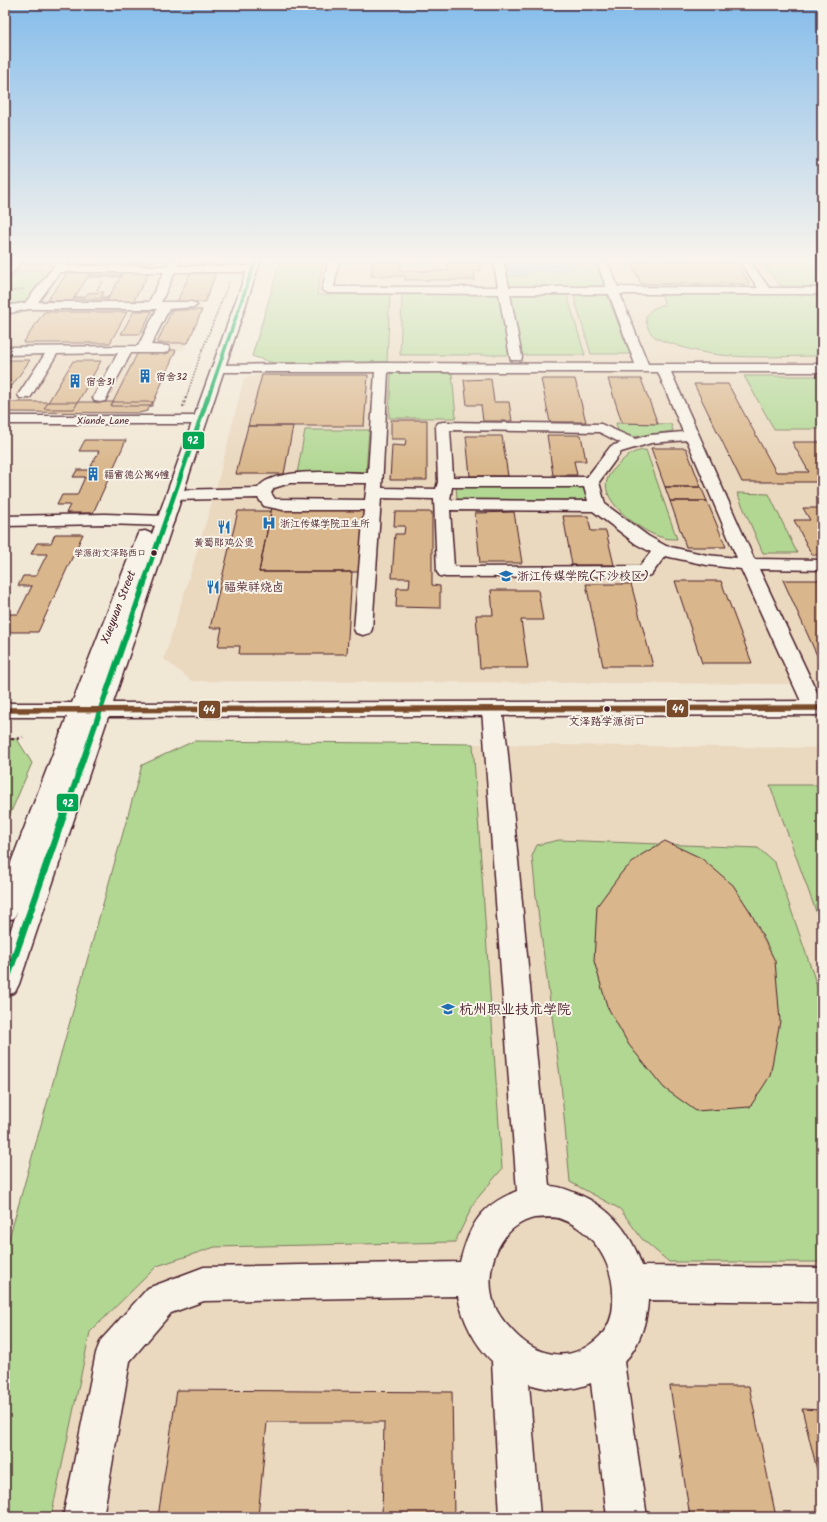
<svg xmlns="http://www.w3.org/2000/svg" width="827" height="1522" viewBox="0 0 827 1522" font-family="Kalam,'LXGW WenKai TC',sans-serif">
<rect width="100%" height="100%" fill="#f1e7d5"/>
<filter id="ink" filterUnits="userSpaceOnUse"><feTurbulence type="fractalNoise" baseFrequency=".025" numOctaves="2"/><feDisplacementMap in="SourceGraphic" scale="8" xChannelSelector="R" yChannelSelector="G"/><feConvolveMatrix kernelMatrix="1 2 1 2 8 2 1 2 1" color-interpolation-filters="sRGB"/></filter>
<g filter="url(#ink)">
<path fill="#ead8bf" d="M 5,259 L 222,259 L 184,350 L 176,350 L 152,406 L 147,411 L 139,413 L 5,412 Z
M 281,259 L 822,259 L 822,363 L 273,363 L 252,356 Z
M 267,373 L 822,373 L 822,684 L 192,681 L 164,659 L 215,493 L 244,378 Z
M 194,741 L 822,748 L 822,1517 L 5,1517 L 5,1253 L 142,765 Z"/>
<path fill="#b1d793" stroke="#7e7b5f" d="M 24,259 L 61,259 L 55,267 L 45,264 L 19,264 Z
M 281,259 L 323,259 L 317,295 L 390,294 L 387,362 L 273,363 L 252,356 Z
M 498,259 L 601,259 L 613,290 L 505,290 Z
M 759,259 L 822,259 L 822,287 L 780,286 Z
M 36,270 L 52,270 L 27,303 L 5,303 L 5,286 L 17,272 Z
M 822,293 L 822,356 C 772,356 720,362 673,344 C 666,342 655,339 651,333 C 647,329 646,321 646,316 L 652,309 L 664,304 L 662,294 Z
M 402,294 L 502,294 L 512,355 L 400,355 Z
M 510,294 L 567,295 L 585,355 L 521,355 Z
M 573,294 L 607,294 L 630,354 L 591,354 Z
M 391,373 L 452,373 L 456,418 L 389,418 Z
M 744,376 L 822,376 L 822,429 L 774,429 Z
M 616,423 L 671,424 L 673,431 L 632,437 L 618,431 Z
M 305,430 L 369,430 L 366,474 L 297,474 Z
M 646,450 L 677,539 C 672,539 666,539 661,537 C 643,533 600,502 607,480 C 609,474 613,470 618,465 C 627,455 633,451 646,450 Z
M 456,485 L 583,486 L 587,500 L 457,499 Z
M 737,493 L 769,494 L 797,553 L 763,553 Z
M 5,739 L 17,739 L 32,763 L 5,826 Z
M 194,741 L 473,744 L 502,1169 L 475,1201 L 455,1242 L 215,1247 L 157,1266 L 90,1332 L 51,1517 L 5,1517 L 5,1253 L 142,765 Z
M 770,785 L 822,785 L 822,928 Z
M 559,840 L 758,848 L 775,863 L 822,1000 L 822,1262 L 669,1262 L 642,1239 L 620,1209 L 570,1182 L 561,1084 L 536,896 L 532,856 L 537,845 Z"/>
<path fill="#91c8ef" stroke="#7584a1" d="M 503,259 L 534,259 L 537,261 L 550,262 L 552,260 L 551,259 L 570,259 L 577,264 L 566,270 L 535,271 L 522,276 L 506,275 Z"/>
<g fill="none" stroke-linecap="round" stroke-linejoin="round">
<path stroke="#666379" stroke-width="1" d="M 507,259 L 509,270 L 521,271 L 533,267 L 534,265 L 532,259"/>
</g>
<path fill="#d9b68b" stroke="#4a1f2b" d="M 78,259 L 102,259 L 99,263 L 75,263 Z
M 102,259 L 132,259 L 131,261 L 100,261 Z
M 132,259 L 155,259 L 152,263 L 129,263 Z
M 196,259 L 222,259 L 219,265 L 193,265 Z
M 373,259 L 400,259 L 400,271 L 448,271 L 447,262 L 412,261 L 413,259 L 479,259 L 481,271 L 474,271 L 475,280 L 405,280 L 405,276 L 371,276 Z
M 630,259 L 733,259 L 750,284 L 641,284 Z
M 124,271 L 150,271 L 133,302 L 106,302 Z
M 68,272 L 91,272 L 72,301 L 47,301 Z
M 190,273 L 216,273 L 205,302 L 177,302 Z
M 89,275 L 121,275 L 120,277 L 88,277 Z
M 104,292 L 101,297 L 109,297 L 107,299 L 74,299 L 75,297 L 85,297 L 88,293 Z
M 172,310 L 202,310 L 188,343 L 157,343 Z
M 134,311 L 152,311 L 140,334 L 121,334 Z
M 44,312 L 127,312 L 110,343 L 23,343 Z
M 139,350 L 176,350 L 152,406 L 111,406 Z
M 5,360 L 30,360 L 5,396 Z
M 73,361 L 101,361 L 74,409 L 44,409 Z
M 262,375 L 368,375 L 364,426 L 248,426 Z
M 491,379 L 494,402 L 509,402 L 512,421 L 483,421 L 481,405 L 467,405 L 464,380 Z
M 541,379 L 575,379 L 586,422 L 550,422 Z
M 608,379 L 641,379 L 658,424 L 622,423 Z
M 694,384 L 728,384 L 776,472 L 809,472 L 792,442 L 822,442 L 822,482 L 742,482 Z
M 5,402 L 153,402 L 147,411 L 139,413 L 5,412 Z
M 391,420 L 427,420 L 427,480 L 390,480 L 392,445 L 405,446 L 406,439 L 391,439 Z
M 248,426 L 293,426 L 284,474 L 236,474 Z
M 547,435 L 581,435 L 586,461 L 574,461 L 577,475 L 553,475 Z
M 466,436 L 502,436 L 508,476 L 470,476 Z
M 85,440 L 126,440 L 93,513 L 66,513 L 70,505 L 57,505 L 62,495 L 77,495 L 85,477 L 73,477 L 77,470 L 89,470 L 99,451 L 79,451 Z
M 651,448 L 686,448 L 701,487 L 665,487 Z
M 665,487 L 701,487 L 707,501 L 670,501 Z
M 670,501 L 707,501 L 726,547 L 686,547 Z
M 272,507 L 367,507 L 362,572 L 259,572 Z
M 803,508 L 822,508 L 822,555 L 812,555 L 794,520 L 810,520 Z
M 238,511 L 271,511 L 259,572 L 352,572 L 347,654 L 239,654 L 240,646 L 218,646 L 222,628 L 210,628 Z
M 395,512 L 432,512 L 432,585 L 440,586 L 440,608 L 396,607 L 397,588 L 409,588 L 410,578 L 392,578 L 395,534 L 404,534 L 405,526 L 394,526 Z
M 514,512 L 522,563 L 480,563 L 475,513 Z
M 563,516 L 588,516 L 591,531 L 606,531 L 614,565 L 572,565 Z
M 55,534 L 83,534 L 38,632 L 5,632 L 5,614 L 18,614 L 32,586 L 18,586 L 23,576 L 36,576 L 47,554 L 31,554 L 37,543 L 51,543 Z
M 783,580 L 822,580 L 822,662 L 820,662 Z
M 675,581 L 721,581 L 752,663 L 702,663 Z
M 586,584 L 631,584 L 653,666 L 603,666 Z
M 491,590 L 538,590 L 543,620 L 521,620 L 528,668 L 480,668 L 476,615 L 493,615 Z
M 665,841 L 701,858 L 733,885 L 751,913 L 775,961 L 780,1021 L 770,1076 L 750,1107 L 696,1111 L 664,1088 L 629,1045 L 607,1006 L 594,961 L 597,906 L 622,872 L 641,855 Z
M 670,1386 L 749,1386 L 776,1517 L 690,1517 Z
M 177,1390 L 452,1392 L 454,1517 L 382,1517 L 384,1422 L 267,1422 L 258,1517 L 158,1517 Z
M 802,1409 L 822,1410 L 822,1490 Z"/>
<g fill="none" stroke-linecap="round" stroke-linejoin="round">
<g stroke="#4a1f2b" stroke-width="3">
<path id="minor" d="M 14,259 L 24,259 L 9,277 L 5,278 L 5,268 Z
M 60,259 L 70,259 L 65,266 L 167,266 L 171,259 L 181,259 L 178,266 L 253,266 L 258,269 L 253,272 L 175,272 L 161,302 L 191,302 L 195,303 L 197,305 L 195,307 L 169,309 L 151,345 L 168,346 L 170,349 L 168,352 L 164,353 L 131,353 L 105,401 L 100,402 L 95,401 L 93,398 L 118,353 L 57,354 L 30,398 L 20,398 L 18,395 L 45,354 L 5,355 L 5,347 L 138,346 L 157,309 L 29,309 L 5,314 L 5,306 L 25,303 ZM 60,272 L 164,272 L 149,302 L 38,302 Z
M 329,259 L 339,259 L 334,287 L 498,287 L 493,259 L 503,259 L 509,287 L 606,287 L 596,259 L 606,259 L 618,287 L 758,288 L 738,259 L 748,259 L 769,288 L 822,288 L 822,294 L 620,294 L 648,364 L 822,364 L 822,372 L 671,372 L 754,559 L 822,560 L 822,570 L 759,569 L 822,703 L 821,713 L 814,715 L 807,713 L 804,708 L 741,569 L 707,565 L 665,556 L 651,575 L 645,576 L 446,577 L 440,576 L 437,572 L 434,499 L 381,498 L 372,629 L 370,633 L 363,635 L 356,633 L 354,629 L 364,510 L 283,510 L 264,506 L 258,498 L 175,500 L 169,498 L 167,495 L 169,492 L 175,490 L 258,488 C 272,466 343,473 368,473 L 375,372 L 219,372 L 214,371 L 213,368 L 214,365 L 382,363 L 635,364 L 609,294 L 510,294 L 522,357 L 521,360 L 511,360 L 510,357 L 499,294 L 328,293 L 322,290 ZM 388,372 L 658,372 L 683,432 L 650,435 L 635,439 L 601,424 L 443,422 L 438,423 L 436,426 L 438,482 L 436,489 L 382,488 ZM 450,430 L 599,432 L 621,443 L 611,446 L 587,477 L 453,477 ZM 687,440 L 737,558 L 707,555 L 666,546 L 648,536 L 605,504 L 599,482 L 621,452 L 651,443 ZM 290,483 L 367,483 L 365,500 L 275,499 L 271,493 L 274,488 ZM 452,487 L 584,487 L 588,501 L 450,500 ZM 450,510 L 593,511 L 636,544 L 651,552 L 640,566 L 454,567 Z
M 5,416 L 200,416 L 205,417 L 207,420 L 205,423 L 200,424 L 5,424 Z
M 105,514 L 166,516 L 172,517 L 174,521 L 172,525 L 166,526 L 105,524 L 5,526 L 5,516 Z
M 492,702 L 499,704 L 502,709 L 507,745 L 549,1186 C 560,1186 568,1190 578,1194 C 611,1208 631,1233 642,1266 L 822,1268 L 822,1302 L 648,1300 C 647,1322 639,1347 624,1362 L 647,1517 L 607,1517 L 591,1383 C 569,1392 551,1391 529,1384 L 540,1517 L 500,1517 L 492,1361 C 475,1345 462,1319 458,1296 L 204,1301 L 171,1313 L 130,1361 L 103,1517 L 63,1517 L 96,1353 L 101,1340 L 148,1288 L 204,1267 L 460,1262 C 470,1224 480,1206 517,1191 L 482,709 L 485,704 ZM 534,1218 C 543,1218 553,1216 561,1219 C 595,1231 615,1267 613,1300 C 613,1314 610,1326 600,1336 C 570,1366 534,1357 509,1327 C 503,1321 497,1312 494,1304 C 483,1270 498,1227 534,1218 Z"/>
</g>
<g stroke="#4a1f2b" stroke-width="3">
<path id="major" d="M 251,259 L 261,259 L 113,703 L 822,701 L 822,715 L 108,717 L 19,984 L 15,992 L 5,996 L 5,946 L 17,912 L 14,918 L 5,921 L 5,878 L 67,717 L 5,717 L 5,703 L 72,703 L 137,536 L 139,532 L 145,531 L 152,534 Z"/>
</g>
<path stroke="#4a1f2b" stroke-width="1.5" stroke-dasharray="1.5 1.5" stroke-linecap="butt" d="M 28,268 L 41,268
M 97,290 L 103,281
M 5,293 L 24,289
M 186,398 L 200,356 L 229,282"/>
<path stroke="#4a1f2b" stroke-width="2" stroke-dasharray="2 2" stroke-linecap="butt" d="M 183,407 L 186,397"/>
<path stroke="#4a1f2b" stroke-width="2.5" stroke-dasharray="3 3" stroke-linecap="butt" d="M 5,739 L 17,739 L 23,737"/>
<use href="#minor" fill="#f7f3e8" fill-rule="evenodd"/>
<use href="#major" fill="#f7f3e8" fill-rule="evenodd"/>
<g stroke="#f7f3e8" stroke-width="5">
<path id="bus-1-far3" d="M 208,398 L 256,259"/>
</g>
<g stroke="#f7f3e8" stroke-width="6">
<path id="bus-1-far2" d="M 145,579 L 208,397"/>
</g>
<g stroke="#f7f3e8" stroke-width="8">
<path id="bus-1-far1" d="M 64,815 L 146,578"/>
</g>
<g stroke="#f7f3e8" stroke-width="10">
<path id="bus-1" d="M 5,984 L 64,814"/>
</g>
<g stroke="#f7f3e8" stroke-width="8">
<path id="bus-2" d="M 5,710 L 822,708"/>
</g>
<use href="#bus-1-far3" stroke="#00a651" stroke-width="3.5"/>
<use href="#bus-1-far2" stroke="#00a651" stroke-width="4.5"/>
<use href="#bus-1-far1" stroke="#00a651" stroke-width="5.5"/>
<use href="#bus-1" stroke="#00a651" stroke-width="7"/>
<use href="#bus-2" stroke="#7a4b2a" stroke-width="5.5"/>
</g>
</g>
<linearGradient id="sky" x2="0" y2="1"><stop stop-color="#85bceb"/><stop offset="0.55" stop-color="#f9f4ec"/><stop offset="1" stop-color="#f9f4ec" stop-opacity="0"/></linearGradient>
<rect width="827" height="472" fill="url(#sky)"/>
<defs>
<g id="building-bare" transform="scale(1.08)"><path d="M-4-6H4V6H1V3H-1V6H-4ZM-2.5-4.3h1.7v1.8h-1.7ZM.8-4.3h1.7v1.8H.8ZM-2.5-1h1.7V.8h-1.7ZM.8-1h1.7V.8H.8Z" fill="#1f6fb2" stroke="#f7f3e8" stroke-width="2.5" paint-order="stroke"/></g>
<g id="hospital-bare" transform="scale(1.08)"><path d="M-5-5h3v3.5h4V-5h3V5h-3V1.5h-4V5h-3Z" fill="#1f6fb2" stroke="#f7f3e8" stroke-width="2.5" paint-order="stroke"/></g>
<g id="restaurant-bare" transform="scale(1.08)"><path d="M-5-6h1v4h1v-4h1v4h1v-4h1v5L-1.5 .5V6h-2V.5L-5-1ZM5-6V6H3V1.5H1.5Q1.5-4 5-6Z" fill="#1f6fb2" stroke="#f7f3e8" stroke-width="2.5" paint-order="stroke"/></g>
<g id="university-bare" transform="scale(1.08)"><path d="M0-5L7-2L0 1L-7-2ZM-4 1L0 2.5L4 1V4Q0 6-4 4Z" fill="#1f6fb2" stroke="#f7f3e8" stroke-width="2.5" paint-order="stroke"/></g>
</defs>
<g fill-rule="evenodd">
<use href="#building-bare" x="145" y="376"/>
<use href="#building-bare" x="75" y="381"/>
<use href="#building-bare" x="93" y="474"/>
<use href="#hospital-bare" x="269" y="523"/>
<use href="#restaurant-bare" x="224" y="527"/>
<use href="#university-bare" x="506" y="576"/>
<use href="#restaurant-bare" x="213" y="587"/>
<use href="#university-bare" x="448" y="1009"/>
</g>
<g fill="#4a1f2b" stroke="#f7f3e8" stroke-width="1.5">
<circle cx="154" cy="553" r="3.5"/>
<circle cx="607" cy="709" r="3.5"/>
</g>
<g text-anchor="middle" stroke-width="4" stroke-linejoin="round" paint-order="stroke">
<g font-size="9" fill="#4a1f2b" stroke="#f7f3e8" text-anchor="end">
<text x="146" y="556">学源街文泽路西口</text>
</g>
<g font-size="10" fill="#4a1f2b" stroke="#f7f3e8" text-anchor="start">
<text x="156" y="380">宿舍32</text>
<text x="86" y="385">宿舍31</text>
<text x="104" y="478">福雷德公寓4幢</text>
<text x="280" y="527">浙江传媒学院卫生所</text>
<text x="224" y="546" text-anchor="middle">黄蜀郎鸡公煲</text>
</g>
<g font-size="10" fill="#4a1f2b" stroke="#f7f3e8">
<text x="103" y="424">Xiande Lane</text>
</g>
<g font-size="11" fill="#4a1f2b" stroke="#f7f3e8">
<text x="607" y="725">文泽路学源街口</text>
</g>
<g font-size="12" fill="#4a1f2b" stroke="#f7f3e8" text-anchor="start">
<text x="517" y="580">浙江传媒学院(下沙校区)</text>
<text x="224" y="591">福荣祥烧卤</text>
</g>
<g font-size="12" fill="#4a1f2b" stroke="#f7f3e8">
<text transform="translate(118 607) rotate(-69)" y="4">Xueyuan Street</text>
</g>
<g font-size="14" fill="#4a1f2b" stroke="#f7f3e8" text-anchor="start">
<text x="459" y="1014">杭州职业技术学院</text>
</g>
</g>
<g stroke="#f7f3e8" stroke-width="1.5">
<rect x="182" y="431" width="23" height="19" rx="4" fill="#00a651"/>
<rect x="666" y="699" width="23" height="19" rx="4" fill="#7a4b2a"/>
<rect x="198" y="700" width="23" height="19" rx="4" fill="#7a4b2a"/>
<rect x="56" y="793" width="23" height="19" rx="4" fill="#00a651"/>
</g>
<g font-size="11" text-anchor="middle" font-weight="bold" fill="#fff">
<text x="193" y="444">92</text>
<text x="678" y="712">44</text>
<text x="209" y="713">44</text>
<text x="68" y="807">92</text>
</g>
<rect width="827" height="1522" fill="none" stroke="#f7f3e8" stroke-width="20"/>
<rect x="10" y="10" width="807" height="1502" fill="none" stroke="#4a1f2b" stroke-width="1.5" filter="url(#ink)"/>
</svg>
